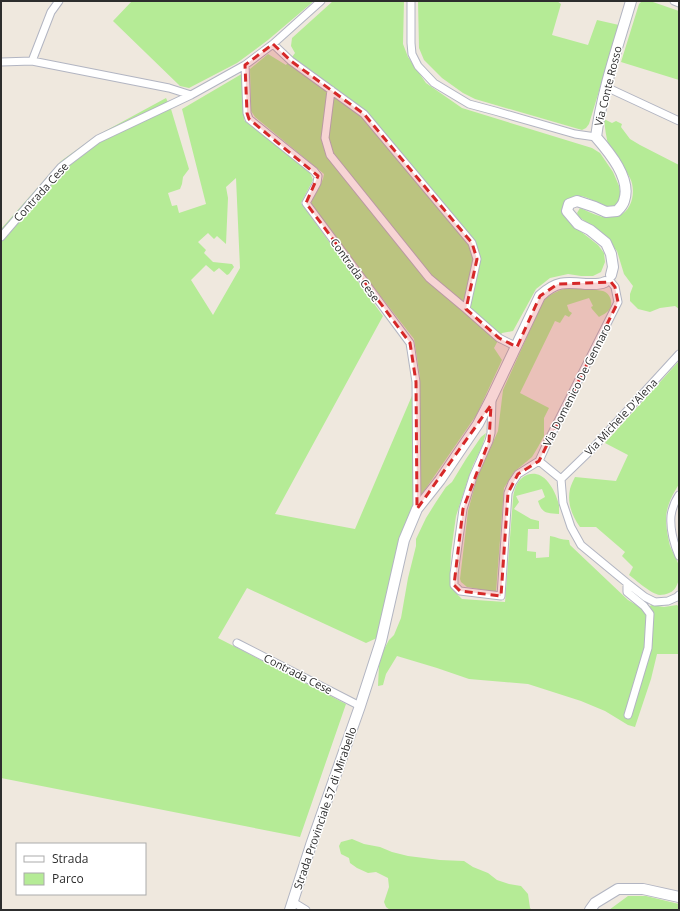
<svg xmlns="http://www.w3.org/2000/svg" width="680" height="911" viewBox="0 0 680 911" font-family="'Open Sans',sans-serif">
<rect width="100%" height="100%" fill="#efe8de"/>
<path fill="#b5eb96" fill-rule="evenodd" d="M 132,1 L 314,1 L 268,40 L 237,63 L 189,88 L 180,86 L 113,21 Z
M 333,1 L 404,1 L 403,44 L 408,57 L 426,83 L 462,108 L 592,148 L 600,153 L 613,172 L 619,186 L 621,197 L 618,204 C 616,205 614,206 612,207 C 598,208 583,188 569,199 C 563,204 563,206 562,213 L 570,223 L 598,245 L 604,253 L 605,262 L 601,272 L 593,276 L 581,276 L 568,274 L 550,278 L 536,289 L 513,331 L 502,333 L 494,348 L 502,360 L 477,414 L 422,494 L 398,543 L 377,638 L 366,643 L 247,588 L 218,638 L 346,704 L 300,837 L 1,778 L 1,229 L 61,161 L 96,136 L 166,98 L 171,109 L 189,169 L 183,177 L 182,184 L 180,189 L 168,193 L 172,206 L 177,205 L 179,213 L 206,204 L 182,109 L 245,72 L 244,120 L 310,173 L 313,180 L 301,203 L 383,316 L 275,514 L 355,529 L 420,377 L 414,339 L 311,207 C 310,195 323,186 324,174 L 255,117 L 251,111 L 250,69 L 268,54 L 286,65 L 295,53 L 291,46 L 292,38 ZM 236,178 L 240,268 L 213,315 L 191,280 L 206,265 L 214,272 L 219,268 L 227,275 L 229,274 L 234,267 L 232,264 L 213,262 L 204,253 L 206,250 L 198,242 L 208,233 L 214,239 L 217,236 L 226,244 L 228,198 L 226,187 Z
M 418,1 L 557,1 L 561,4 L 552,35 L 588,45 L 597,20 L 619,25 L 589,124 L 586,128 L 582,130 L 475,99 L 463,93 L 442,78 L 424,60 L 419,48 Z
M 642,1 L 650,1 L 679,11 L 679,80 L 621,62 L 639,4 Z
M 604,119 L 612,123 L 616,121 L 622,124 L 621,127 L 630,139 L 640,145 L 679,165 L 679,309 L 675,306 L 660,308 L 650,312 L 638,309 L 630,301 L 630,294 L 633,286 L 624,274 L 617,251 L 596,229 L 579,217 L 577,213 L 580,208 C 588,211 596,216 604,217 C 608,217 616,217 619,216 C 633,210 636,190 630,178 C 625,167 613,157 609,147 C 606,138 605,128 604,119 Z
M 571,288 C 581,289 593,289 603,291 C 610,293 614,303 609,310 C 607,313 602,315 599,317 L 592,309 L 591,307 L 593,306 L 589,298 L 567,305 L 569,311 L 572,313 L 569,317 L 565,315 L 560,323 L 555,321 L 520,393 L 549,408 L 544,418 L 544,436 L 538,447 L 532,457 L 514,472 L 504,488 L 496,592 L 467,587 L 461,582 L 460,579 L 468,511 L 477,478 L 498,431 L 503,390 L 544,299 C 553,293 560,289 571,288 Z
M 679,361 L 679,484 C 673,494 666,506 666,519 C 666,527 668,538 670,546 C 673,553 677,559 679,566 C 680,576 679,589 669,593 C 667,594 662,595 660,595 C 651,594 636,580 629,575 L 633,567 L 622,556 L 625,552 L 596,527 L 580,527 C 572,516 567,503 570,489 C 571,485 573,481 575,477 L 616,481 L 628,455 L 605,443 Z
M 486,433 L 482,447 L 473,465 L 468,479 L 456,516 L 451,552 L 450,577 L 453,587 L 456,593 L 462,599 L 505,602 L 513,499 C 513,496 514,492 515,489 C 520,473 537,468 548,482 C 553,488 557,497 559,505 C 559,508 559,511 559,514 C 547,513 542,514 538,501 L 545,497 L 542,489 L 516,496 L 519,502 L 514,509 L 531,519 L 539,521 L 539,529 L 528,529 L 527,551 L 536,552 L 536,558 L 549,557 L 550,536 C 557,537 561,540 569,540 L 570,545 L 628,600 L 643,609 L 652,605 L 664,607 L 677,605 L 679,607 L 679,654 L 657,654 L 651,679 L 635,727 L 628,725 L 605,711 L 581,701 L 528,684 L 469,679 L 437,668 L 397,656 L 386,674 L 383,685 L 378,686 L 379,665 L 382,653 L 389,640 L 394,635 L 401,618 L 408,578 L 416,546 L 416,539 L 426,518 L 436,502 L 446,487 L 452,482 L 466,459 L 481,437 Z
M 352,839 L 364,844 L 380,847 L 392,852 L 408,856 L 440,860 L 464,861 L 473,867 L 488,873 L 497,880 L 509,884 L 521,886 L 528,894 L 530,908 L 532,910 L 484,910 L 483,909 L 479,910 L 390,910 L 386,907 L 384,902 L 389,887 L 388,878 L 376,872 L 368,873 L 357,868 L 350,863 L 349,858 L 341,854 L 339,846 L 341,842 Z
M 628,896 L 646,896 L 679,904 L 679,910 L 609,910 Z"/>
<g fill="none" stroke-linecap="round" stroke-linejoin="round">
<g stroke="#b2b5c2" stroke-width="9">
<path id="street" d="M 411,1 L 411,43 L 412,54 L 418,66 L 434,83 L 469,104 L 495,111 L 575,134 L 596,137
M 674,1 L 679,3
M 273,44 L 291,61 L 364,114 L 472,243 L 477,259 L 466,309 L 499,338 L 517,347
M 32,61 L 51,12 L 59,1
M 1,62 L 32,61 L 169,88 L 191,95
M 245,65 L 247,113 L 249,119 L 314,171 L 318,176 L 317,183 L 306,203 L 410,343 L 416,382 L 417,509
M 606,87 L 679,121
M 331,90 L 325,138 L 330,155 L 429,278 L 466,309
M 1,237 L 61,167 L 98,139 L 191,95 L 245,65 L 273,44 L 321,1
M 492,399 L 491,433 L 489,441 L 473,477 L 463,509 L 454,574 L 454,585 L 460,591 L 501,596 L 508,493 L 512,483 L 518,474 L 539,461
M 561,479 L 539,461 L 549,439 L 618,302 L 615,287 L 611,282
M 561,479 L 563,503 L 571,527 L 581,545 L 627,583 L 645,597 L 655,602 L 668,601 L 677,597 L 679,595
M 561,479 L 592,449 L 679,354
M 679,495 C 675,501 672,508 671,516 C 670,528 674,544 679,556
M 627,583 L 627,592 L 644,606 L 650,614 L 648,648 L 628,715
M 237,643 L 360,706
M 293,902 L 306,910"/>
</g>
<g stroke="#b2b5c2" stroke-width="12">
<path id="secondary" d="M 611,275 L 613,267 L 611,254 L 606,243 L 590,230 L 578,224 L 567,211 L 569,204 L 577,201 L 595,207 L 606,212 L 617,211 C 620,208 623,205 624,201 C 632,179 609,152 596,137 C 602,91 618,46 631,1
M 290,910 L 311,845 L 360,706 L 381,641 L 404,540 L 417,509 L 440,480 L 478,424 L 492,397 L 540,296 C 556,281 565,282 586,284 C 593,284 599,285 605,282
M 590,910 L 595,903 L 618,889 L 643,889 L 679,897"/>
</g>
<use href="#street" stroke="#fff" stroke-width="7"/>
<use href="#secondary" stroke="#fff" stroke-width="10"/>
</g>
<path fill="#d62828" fill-opacity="0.2" stroke="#d62828" stroke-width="3" stroke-dasharray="8 5" stroke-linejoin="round" d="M 273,44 L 291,61 L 364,114 L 472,243 L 477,259 L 466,309 L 499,338 L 517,347 L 540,296 L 558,284 L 611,282 L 615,287 L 618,302 L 539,461 L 518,474 L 508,493 L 501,596 L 460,591 L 454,585 L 463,509 L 489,441 L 491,405 L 417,509 L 416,382 L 410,343 L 306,203 L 318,176 L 249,119 L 247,113 L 245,65 Z"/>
<g text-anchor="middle" stroke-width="3" stroke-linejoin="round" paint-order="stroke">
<g font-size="11" fill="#2d2d2d" stroke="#fff">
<text transform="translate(608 86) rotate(-76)" y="4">Via Conte Rosso</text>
<text transform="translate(41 192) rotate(-48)" y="4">Contrada Cese</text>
<text transform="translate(355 270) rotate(54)" y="4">Contrada Cese</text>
<text transform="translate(577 385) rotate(-63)" y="4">Via Domenico De Gennaro</text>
<text transform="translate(621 417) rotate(-47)" y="4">Via Michele D'Alena</text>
<text transform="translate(298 674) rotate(27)" y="4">Contrada Cese</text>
<text transform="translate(325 808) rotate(-71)" y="4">Strada Provinciale 57 di Mirabello</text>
</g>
</g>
<rect width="680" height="911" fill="none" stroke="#2d2d2d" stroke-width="4"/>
<rect x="16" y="843" width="130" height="52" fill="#ffffff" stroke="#ababab"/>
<rect x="24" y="856" width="20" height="6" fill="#ffffff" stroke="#ababab"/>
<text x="52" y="863" font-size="12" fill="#2d2d2d">Strada</text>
<rect x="24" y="873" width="20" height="12" fill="#b5eb96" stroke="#ababab"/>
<text x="52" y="883" font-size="12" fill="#2d2d2d">Parco</text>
</svg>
